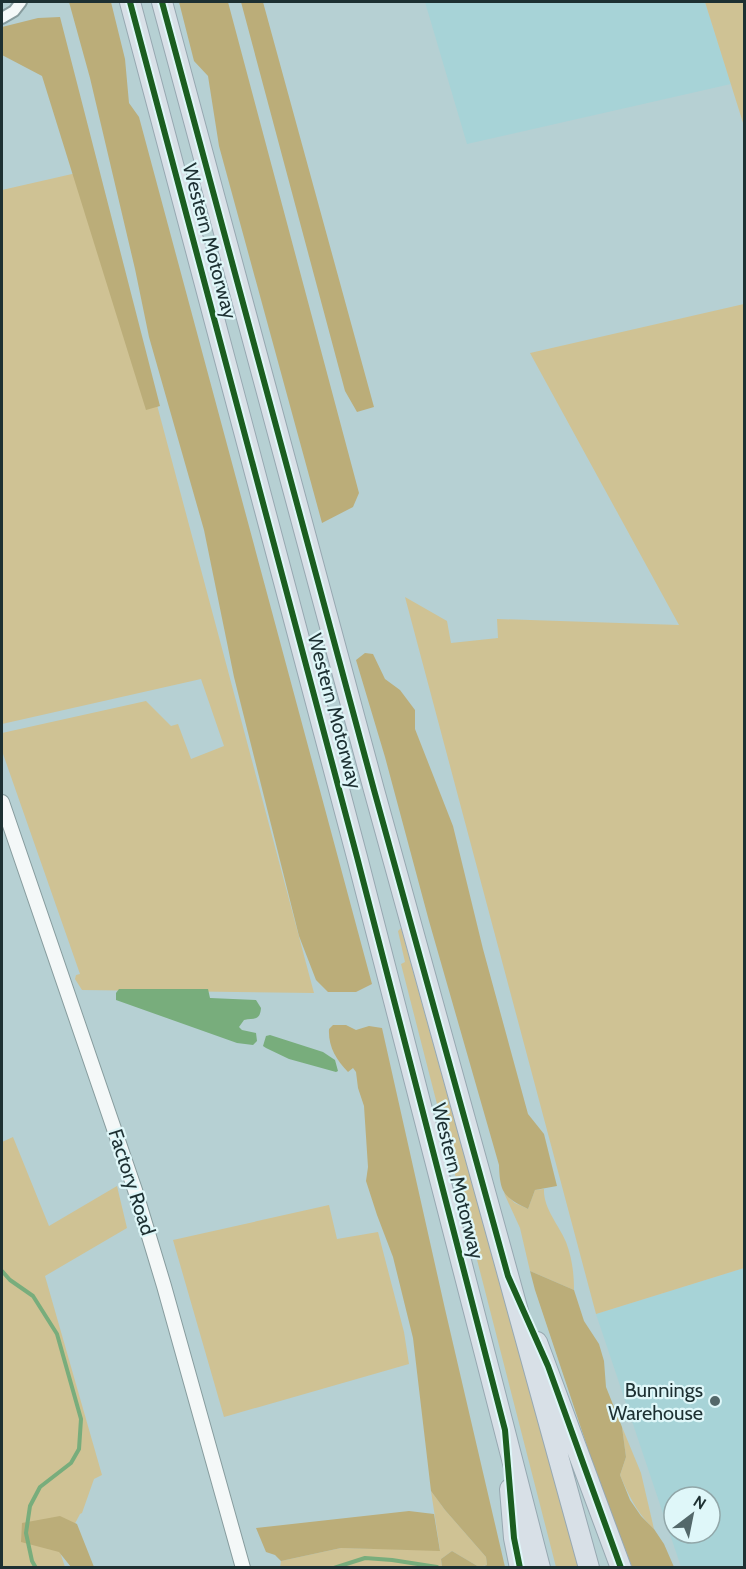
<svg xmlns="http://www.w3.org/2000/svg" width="746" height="1569" viewBox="0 0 746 1569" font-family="Cabin,sans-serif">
<rect width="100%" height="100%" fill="#b6d0d3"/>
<path fill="#a7d3d7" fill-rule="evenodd" d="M 425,2 L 705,2 L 731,84 L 467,144 Z
M 744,1268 L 744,1567 L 681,1567 L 596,1314 ZM 674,1497 L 710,1497 L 710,1533 L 674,1533 Z"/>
<path fill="#cfc294" d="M 705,2 L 744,2 L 744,126 Z
M 94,169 L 314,993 L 82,990 L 75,979 L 76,975 L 80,974 L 2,751 L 2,733 L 146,701 L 171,726 L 178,724 L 191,759 L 224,746 L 201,679 L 2,724 L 2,190 Z
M 744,304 L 744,1268 L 596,1314 L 405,597 L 447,621 L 451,643 L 498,638 L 497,619 L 679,625 L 530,353 Z
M 401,928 L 578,1567 L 556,1567 L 401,964 L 405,962 L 398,931 Z
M 13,1137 L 49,1226 L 117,1186 L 127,1228 L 45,1276 L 102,1475 L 94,1479 L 82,1513 L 80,1514 L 60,1552 L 65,1567 L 2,1568 L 2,1142 Z
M 544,1189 C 543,1208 559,1225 566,1242 C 572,1258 574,1273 574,1290 L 530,1271 L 520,1228 L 504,1193 L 515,1203 L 528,1209 L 535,1190 Z
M 329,1205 L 337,1239 L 378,1232 L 404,1332 L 409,1364 L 224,1417 L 173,1240 Z
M 622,1427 L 641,1473 L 654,1529 C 637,1513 629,1496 620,1475 L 626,1457 Z
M 431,1491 L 445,1510 L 486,1557 L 487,1565 L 479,1567 L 452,1551 L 441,1559 L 442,1567 L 280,1568 L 281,1561 L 341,1548 L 440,1550 Z"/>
<path fill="#bbad79" d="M 69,2 L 111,2 L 125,59 L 129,103 L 139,117 L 372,984 L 356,992 L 328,992 L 316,980 L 299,936 L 234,677 L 204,530 L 149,337 L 135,269 L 90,78 Z
M 179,2 L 228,2 L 359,493 L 353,507 L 322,523 L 219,146 L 208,76 L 194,61 Z
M 241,2 L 263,2 L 374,407 L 357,412 L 345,391 Z
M 60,17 L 160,406 L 146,410 L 42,76 L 2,55 L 2,27 L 38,18 Z
M 365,653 L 373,654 L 385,679 L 400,690 L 415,710 L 415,729 L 453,826 L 483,949 L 528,1114 L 544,1134 L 557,1186 L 535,1190 L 528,1209 C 503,1197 500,1192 499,1165 L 429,921 L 385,757 L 356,660 Z
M 333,1025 L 346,1025 L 356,1030 L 369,1026 L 382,1028 L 445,1309 L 505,1567 L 482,1567 L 487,1565 L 486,1557 L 445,1510 L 431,1491 L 413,1338 L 393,1257 L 377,1215 L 366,1181 L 368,1167 L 364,1106 L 358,1088 L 356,1072 L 353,1068 L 348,1072 C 336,1060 328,1046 329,1029 Z
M 530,1271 L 574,1290 L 584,1321 L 599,1344 L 604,1361 L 606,1387 L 622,1427 L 626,1457 L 620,1475 L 630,1500 L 641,1516 L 654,1529 L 664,1544 L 674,1567 L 632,1567 L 597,1476 L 535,1290 Z
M 409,1511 L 434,1514 L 440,1551 L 341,1548 L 281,1561 L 275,1555 L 266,1552 L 256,1528 Z
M 60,1516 L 77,1524 L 94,1567 L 71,1567 L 59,1552 L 21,1542 L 22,1523 Z
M 452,1551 L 479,1567 L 442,1567 L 441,1559 Z"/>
<path fill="#78ad7c" d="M 119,989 L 208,989 L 210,998 L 256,1000 L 261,1008 C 260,1021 254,1018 244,1020 L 239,1027 L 242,1030 L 256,1033 L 257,1041 L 253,1045 L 237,1043 L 116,1000 L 116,993 Z
M 270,1035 L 323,1052 L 335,1060 L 338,1071 L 336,1072 L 289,1059 L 266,1048 L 263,1046 L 266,1036 Z"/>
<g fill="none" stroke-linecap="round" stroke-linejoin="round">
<path stroke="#78ad7c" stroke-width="4" d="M 2,1271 L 10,1280 L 33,1296 L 57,1334 L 81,1419 L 79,1449 L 71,1463 L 40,1487 L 30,1506 L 26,1533 L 32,1561 L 36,1568
M 334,1568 L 365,1558 L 392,1560 L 437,1567"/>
<g stroke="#879c9e" stroke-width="14">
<path id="minor" d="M 2,18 L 14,11 L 21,2"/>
</g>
<g stroke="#879c9e" stroke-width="16">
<path id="tertiary" d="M 2,802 L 135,1190 L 164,1286 L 243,1568"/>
</g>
<g stroke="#97a8b1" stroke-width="22">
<path id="motorway" d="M 130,2 L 357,857 L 540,1568
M 162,2 L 374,790 L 589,1568
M 537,1342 L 621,1568
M 510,1489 L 514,1538 L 520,1568"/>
</g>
<use href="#minor" stroke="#f4f8f8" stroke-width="10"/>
<use href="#tertiary" stroke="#f4f8f8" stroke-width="14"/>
<use href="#motorway" stroke="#d8e0e7" stroke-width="20"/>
<g stroke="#dff7f9" stroke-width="10">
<path id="cycleway" d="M 130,2 L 357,857 L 505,1430 L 514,1538 L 520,1568
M 162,2 L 374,790 L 508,1276 L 548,1366 L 621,1568"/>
</g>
<use href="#cycleway" stroke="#1b5e20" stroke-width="6"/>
</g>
<circle fill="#53686a" stroke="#dff7f9" stroke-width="2" cx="715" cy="1401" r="6"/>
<g text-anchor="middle" stroke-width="4.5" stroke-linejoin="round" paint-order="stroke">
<g font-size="20" fill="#1d3032" stroke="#dff7f9">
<text transform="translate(210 241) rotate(75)" y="7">Western Motorway</text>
<text transform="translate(335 711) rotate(75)" y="7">Western Motorway</text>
<text transform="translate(458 1181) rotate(76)" y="7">Western Motorway</text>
<text transform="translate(132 1182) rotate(72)" y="7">Factory Road</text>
</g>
<g font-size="20" fill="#1d3032" stroke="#dff7f9" text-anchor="end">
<text x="703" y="1397">Bunnings<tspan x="703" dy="23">Warehouse</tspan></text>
</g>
</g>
<rect width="746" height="1569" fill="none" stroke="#1d3032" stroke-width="6"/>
<g transform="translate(692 1515) rotate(32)"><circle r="28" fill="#dff7f9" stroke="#91a7a9" stroke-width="1.5"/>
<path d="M0-4.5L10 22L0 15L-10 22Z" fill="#53686a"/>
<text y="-9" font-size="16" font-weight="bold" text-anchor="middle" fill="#1d3032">N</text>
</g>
</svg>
